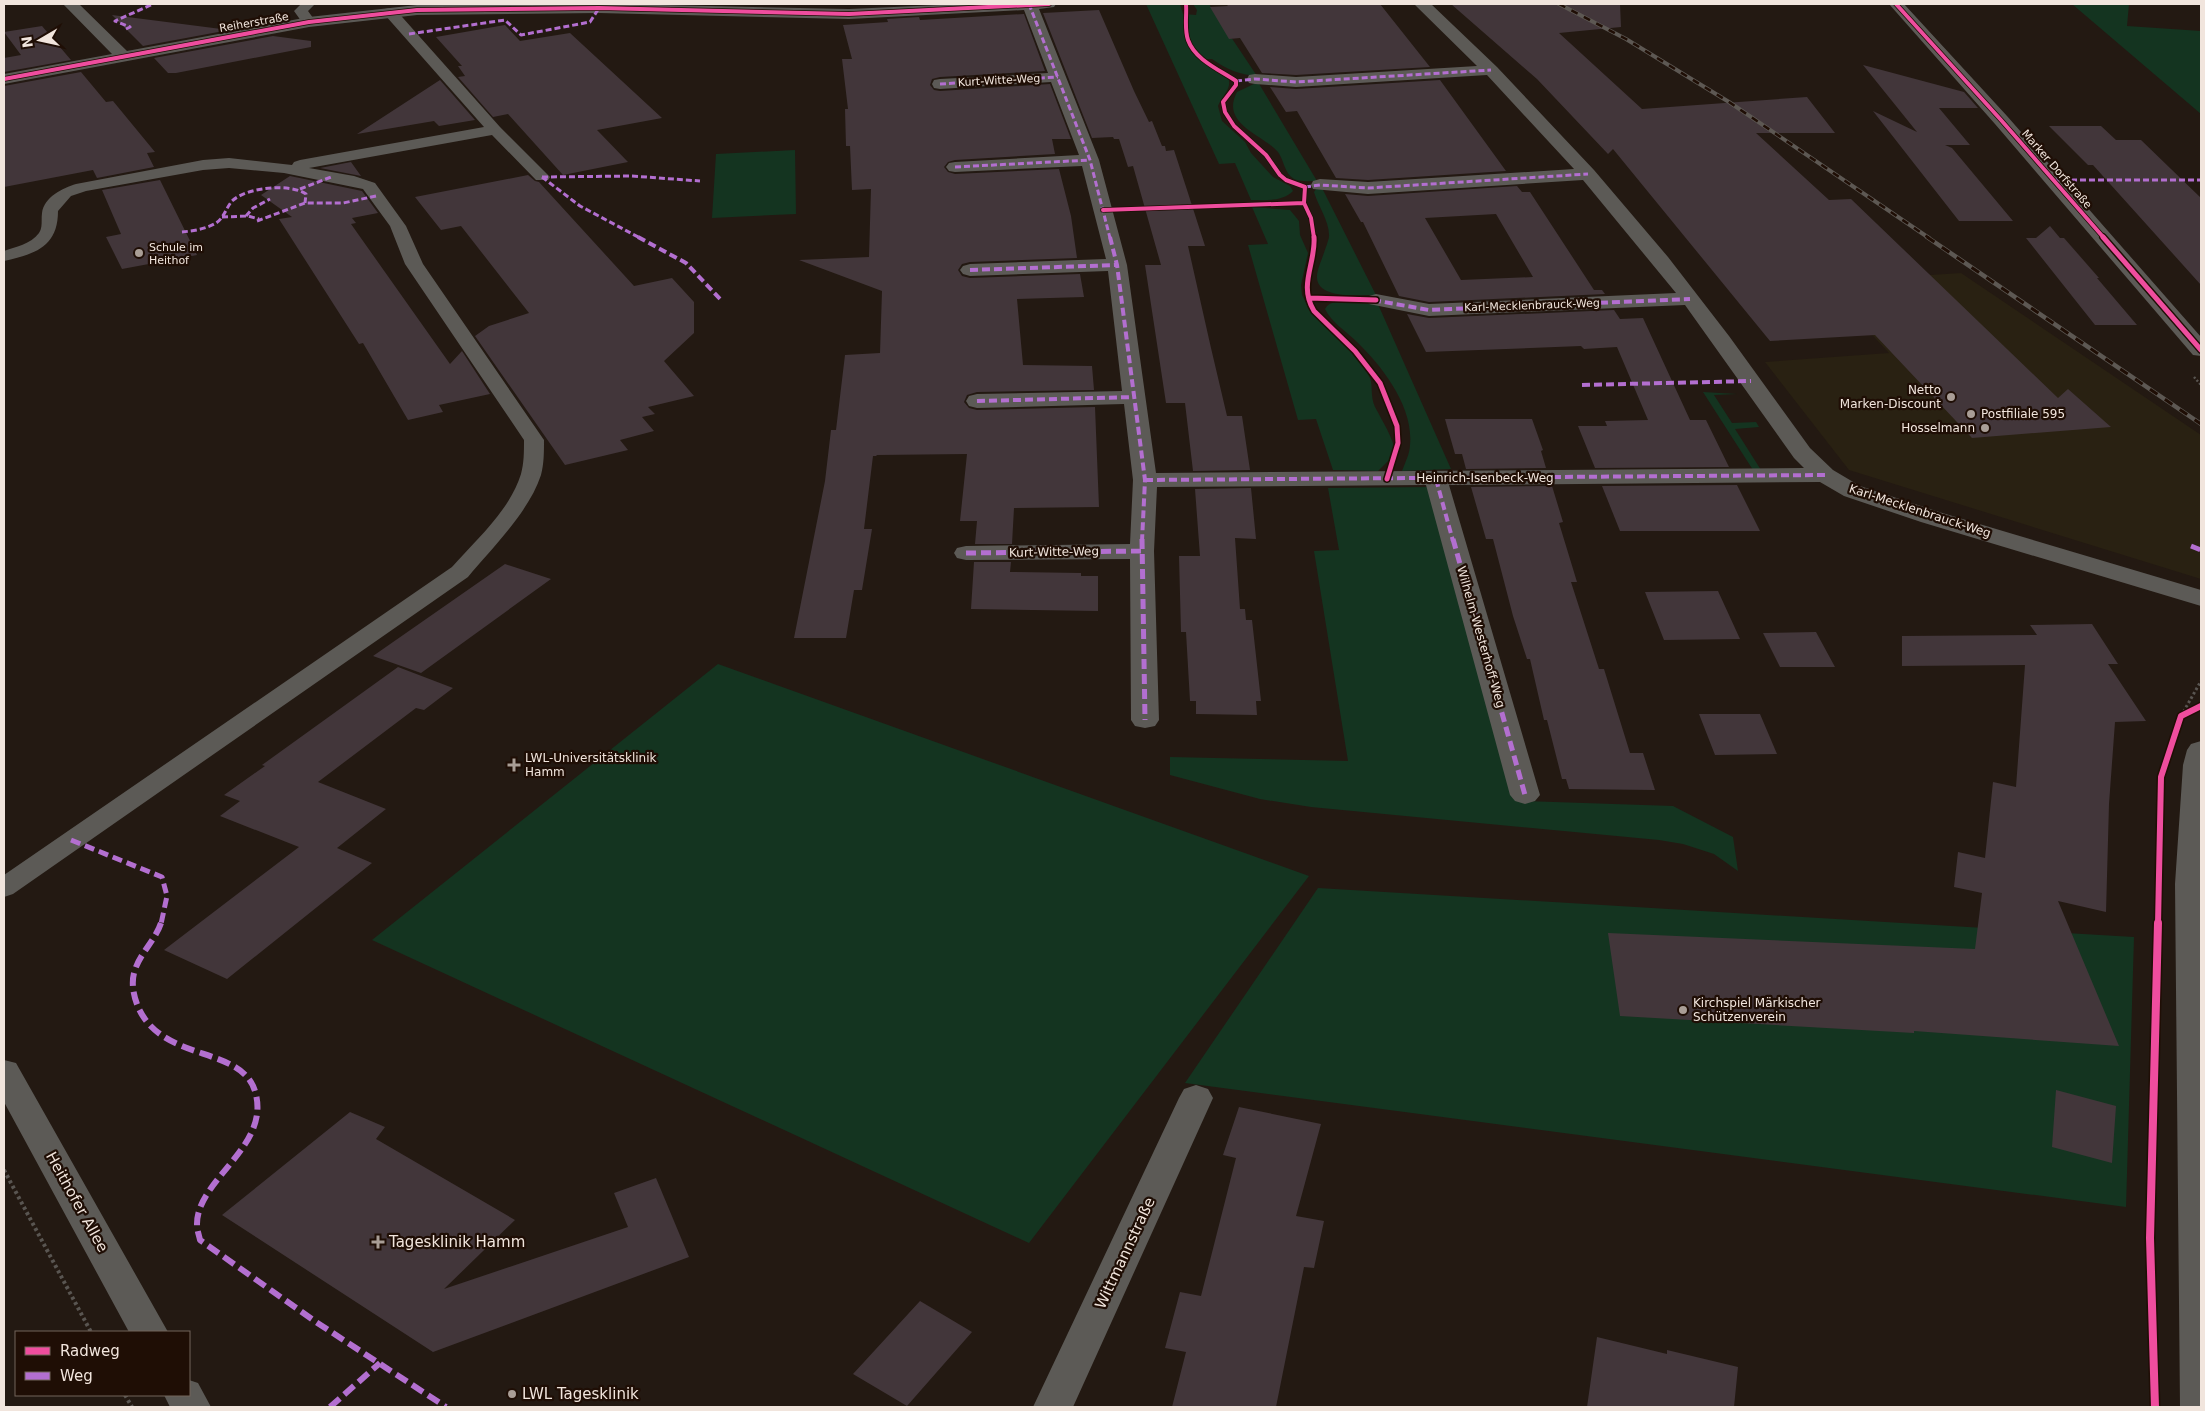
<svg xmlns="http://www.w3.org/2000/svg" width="2205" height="1411" viewBox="0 0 2205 1411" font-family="'DejaVu Sans',sans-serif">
<rect width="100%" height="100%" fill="#231912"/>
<path fill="#292112" d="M 1961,273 L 2201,435 L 2201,579 L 1849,470 L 1765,362 L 1889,353 L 1823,282 Z"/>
<path fill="#143420" d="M 1146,4 L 1180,4 L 1183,14 L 1196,15 L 1197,10 L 1193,4 L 1209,4 L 1257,76 C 1240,75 1226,69 1212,59 L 1202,59 L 1228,78 C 1233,88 1221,97 1218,106 L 1222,121 L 1245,142 L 1251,153 L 1273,177 L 1290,186 L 1293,191 C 1282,202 1265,200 1251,200 L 1235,163 L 1219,164 Z
M 2072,4 L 2129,4 L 2127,26 L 2201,31 L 2201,114 Z
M 1258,82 L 1317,181 C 1309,181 1300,182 1294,179 C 1284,173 1284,160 1278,152 C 1262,134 1220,124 1237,92 Z
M 795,150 L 796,214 L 712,218 L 716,154 Z
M 1322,188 L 1376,295 C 1359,295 1309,301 1318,270 C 1320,263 1328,243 1329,237 C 1330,222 1318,206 1314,192 L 1316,189 Z
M 1252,207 L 1290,210 L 1299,221 L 1300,235 L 1308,253 L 1301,285 L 1302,295 L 1311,312 C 1332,331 1358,352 1370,378 C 1373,385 1370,396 1375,407 C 1383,422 1392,436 1396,453 L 1378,471 L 1333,470 L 1316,419 L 1298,420 L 1248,245 L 1268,244 Z
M 1346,301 L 1377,302 L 1451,469 L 1402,471 C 1405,463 1410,453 1410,445 C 1414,407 1382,366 1357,342 C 1347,332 1331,322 1325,309 C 1329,301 1338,302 1346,301 Z
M 1703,392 L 1737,394 L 1714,395 L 1732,423 L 1756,422 L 1759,427 L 1735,429 L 1761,470 L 1753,470 Z
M 1433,487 L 1521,801 L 1673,806 L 1733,837 L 1738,871 L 1714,854 L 1683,844 L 1659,840 L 1311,807 L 1260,799 L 1170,775 L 1170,757 L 1348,761 L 1314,551 L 1339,550 L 1328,488 Z
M 718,664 L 1309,876 L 1029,1243 L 372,940 Z
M 1318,888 L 2134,937 L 2126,1207 L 1185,1083 Z"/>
<path fill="#42363a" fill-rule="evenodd" d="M 1226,4 L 1380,4 L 1430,67 L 1296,75 L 1262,73 L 1240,38 L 1229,39 L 1210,7 L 1228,6 Z
M 1451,4 L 1620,4 L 1621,27 L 1559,33 L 1642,109 L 1807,97 L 1835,133 L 1756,133 L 1829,200 L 1851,199 L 2058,398 L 2068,389 L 2111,427 L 1972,438 L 1875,335 L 1770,341 L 1613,149 L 1608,154 L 1537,79 Z
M 1099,10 L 1134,91 L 1149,122 L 1152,121 L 1162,146 L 1165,146 L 1166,151 L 1174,150 L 1188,193 L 1205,246 L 1188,246 L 1211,348 L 1227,416 L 1242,416 L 1250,470 L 1193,471 L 1185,403 L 1166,403 L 1145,265 L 1161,265 L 1133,166 L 1128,167 L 1119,139 L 1114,139 L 1113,137 L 1092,138 L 1043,13 Z
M 1024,14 L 1045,71 L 940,77 L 932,79 L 930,85 L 934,90 L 940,91 L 1050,84 L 1071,139 L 1052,139 L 1055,154 L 955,160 L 948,162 L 944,167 L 948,172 L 955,174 L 1059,169 L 1071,216 L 1077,258 L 970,262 L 962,264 L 958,270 L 962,276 L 970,278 L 1080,274 L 1084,297 L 1017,299 L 1023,365 L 1092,366 L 1094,390 L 977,392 L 967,395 L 964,402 L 969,408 L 977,410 L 1095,407 L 1099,507 L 1014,508 L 1012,544 L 975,544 L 977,521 L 960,521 L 967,454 L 877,455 L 876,456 L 873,456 L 864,529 L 872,529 L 862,590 L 854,590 L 846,638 L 794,638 L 825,481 L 831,430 L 836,430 L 845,355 L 880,353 L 882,291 L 799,260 L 869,257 L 871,189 L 852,190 L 850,146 L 846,146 L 845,109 L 848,109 L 842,59 L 852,59 L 843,25 L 888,22 L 887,19 L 919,17 L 920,20 Z
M 112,15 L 229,30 L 143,46 Z
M 505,25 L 520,41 L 570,33 L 662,118 L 597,130 L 628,162 L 563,175 L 508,114 L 493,117 L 458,77 L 465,76 L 458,66 L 462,66 L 436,37 Z
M 42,26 L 71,60 L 4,72 L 4,58 L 21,55 L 4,32 Z
M 273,36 L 311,41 L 311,47 L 176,73 L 168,73 L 154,58 Z
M 1863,65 L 1964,92 L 1978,108 L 1939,108 L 1970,145 L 1945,145 L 1952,148 L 2013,221 L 1959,221 L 1873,111 L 1917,132 Z
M 81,72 L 106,102 L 113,101 L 155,152 L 147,153 L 154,167 L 97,178 L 93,170 L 4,187 L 4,86 Z
M 440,80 L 475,120 L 439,126 L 434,121 L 357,134 Z
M 1440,80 L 1506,171 L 1368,180 L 1336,178 L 1297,111 L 1286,112 L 1270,87 L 1296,89 Z
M 2049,126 L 2101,126 L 2116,140 L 2141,140 L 2201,198 L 2201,285 L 2093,165 L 2088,165 Z
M 351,162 L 361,176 L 320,168 Z
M 528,175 L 535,181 L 539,182 L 634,286 L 672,278 L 694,302 L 694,333 L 664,361 L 694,396 L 648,407 L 655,414 L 642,417 L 654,431 L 620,440 L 628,450 L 565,465 L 475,336 L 489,326 L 529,313 L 461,226 L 441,230 L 415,197 Z
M 290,176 L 362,191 L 378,213 L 352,218 L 356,223 L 351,224 L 450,364 L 462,351 L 490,394 L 439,405 L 443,412 L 408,420 L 363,343 L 359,344 L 279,219 L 292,217 L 261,195 Z
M 160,180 L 197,255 L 122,269 L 106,237 L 121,234 L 102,190 Z
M 1517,186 L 1522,192 L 1530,192 L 1594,290 L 1602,290 L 1605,294 L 1429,302 L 1399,296 L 1363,222 L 1361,222 L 1345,194 L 1368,196 ZM 1496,214 L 1533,277 L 1461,280 L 1425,218 Z
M 2050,226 L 2060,238 L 2064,238 L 2099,278 L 2097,278 L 2137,325 L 2095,325 L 2026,238 L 2036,238 Z
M 1614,310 L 1620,319 L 1643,318 L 1690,420 L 1706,420 L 1729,467 L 1595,468 L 1578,426 L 1607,426 L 1605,421 L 1648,420 L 1617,347 L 1584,349 L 1581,346 L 1426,352 L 1407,314 L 1429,318 Z
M 1445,419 L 1532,419 L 1543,450 L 1541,451 L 1546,468 L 1466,469 L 1462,454 L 1455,454 Z
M 1737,485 L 1760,531 L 1620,531 L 1602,486 Z
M 1552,486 L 1563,522 L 1559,523 L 1577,582 L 1571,582 L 1599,669 L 1604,669 L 1630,753 L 1643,753 L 1655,790 L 1569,789 L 1566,779 L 1562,779 L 1547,720 L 1544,720 L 1530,659 L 1527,659 L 1513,616 L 1493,539 L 1486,539 L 1471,487 Z
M 1251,488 L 1256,539 L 1235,538 L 1240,609 L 1245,609 L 1246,620 L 1252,620 L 1261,701 L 1256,701 L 1257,715 L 1196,714 L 1196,701 L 1190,701 L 1186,632 L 1181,632 L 1179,556 L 1200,556 L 1195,489 Z
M 974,562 L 1011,562 L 1010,572 L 1081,573 L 1081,576 L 1098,576 L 1098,611 L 971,609 Z
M 505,564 L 551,579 L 421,673 L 373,656 Z
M 1718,591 L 1740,639 L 1664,640 L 1645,592 Z
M 2092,624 L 2118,664 L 2108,664 L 2146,721 L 2115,722 L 2109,804 L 2106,912 L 2058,901 L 2119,1046 L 1914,1031 L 1914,1033 L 1620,1016 L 1608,933 L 1975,949 L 1982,893 L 1954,887 L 1958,852 L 1985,858 L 1993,782 L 2016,787 L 2025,665 L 1902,666 L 1902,636 L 2037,635 L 2030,625 Z
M 1816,632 L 1835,667 L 1780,667 L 1763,633 Z
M 398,667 L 453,688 L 424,710 L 416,708 L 318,782 L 386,809 L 337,848 L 372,863 L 227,979 L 164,950 L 299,847 L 220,816 L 240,801 L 224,795 L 265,766 L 262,765 Z
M 1699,714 L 1760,714 L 1777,754 L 1715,755 Z
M 2056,1090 L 2116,1106 L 2112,1163 L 2052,1147 Z
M 1239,1107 L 1321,1124 L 1296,1216 L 1324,1221 L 1314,1268 L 1304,1267 L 1276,1407 L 1172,1407 L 1186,1352 L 1165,1348 L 1180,1292 L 1201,1296 L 1236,1158 L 1223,1155 Z
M 350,1112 L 385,1127 L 376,1139 L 515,1220 L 444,1289 L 628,1227 L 614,1193 L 656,1178 L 689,1257 L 433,1352 L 222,1215 Z
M 920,1301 L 972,1332 L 907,1406 L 853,1374 Z
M 1597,1337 L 1667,1354 L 1667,1350 L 1738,1367 L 1734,1407 L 1587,1407 Z"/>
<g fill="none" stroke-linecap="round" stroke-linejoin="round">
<path stroke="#595551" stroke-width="2.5" stroke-dasharray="2 2" stroke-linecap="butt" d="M 2194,377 L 2201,385"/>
<path stroke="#595551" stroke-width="3" stroke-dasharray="2.5 2.5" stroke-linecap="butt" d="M 2181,716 L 2201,681"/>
<path stroke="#595551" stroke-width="4" stroke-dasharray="3 3" stroke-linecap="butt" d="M 4,1170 L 91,1332
M 125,1395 L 132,1407"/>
<path fill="#5c5a56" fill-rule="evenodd" d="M 301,4 L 315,4 L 308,11 L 316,22 L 314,25 L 304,25 L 294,11 Z
M 390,8 L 395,9 L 500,127 L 550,177 L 548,180 L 536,180 L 492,135 L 309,168 L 354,176 L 375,183 L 406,226 L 423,264 L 544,440 C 544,452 544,464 541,475 C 529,512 492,548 468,577 L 13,894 L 4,897 L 4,875 L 452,567 C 476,540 510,510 521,474 C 524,463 524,452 524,440 L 405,264 L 390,226 L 363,189 L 284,173 L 229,168 L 203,170 L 86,191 L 71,196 L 58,211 C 58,247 35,254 4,261 L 4,251 C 15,247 31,244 39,233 C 43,227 41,220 42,213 C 44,197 63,188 76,184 L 203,160 L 229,158 L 292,165 L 294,162 L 300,160 L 484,127 L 385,15 L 383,12 L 385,9 Z"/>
<path fill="#5c5a56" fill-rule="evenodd" d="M 63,4 L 79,4 L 127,51 L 309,17 L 417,5 L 615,4 L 849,9 L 962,4 L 1056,4 L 1054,7 L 1039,9 L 1099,160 L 1127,265 L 1156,473 L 1804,468 L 1794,458 L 1685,305 L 1429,316 L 1369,304 L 1366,300 L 1369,296 L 1376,294 L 1429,304 L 1676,293 L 1583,180 L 1368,194 L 1313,189 L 1311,185 L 1313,181 L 1320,179 L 1368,182 L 1574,169 L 1487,75 L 1296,87 L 1255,84 L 1249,83 L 1247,79 L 1249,75 L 1255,74 L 1296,77 L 1477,66 L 1414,4 L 1431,4 L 1497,67 L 1594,170 L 1668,257 L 1729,336 L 1810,448 L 1833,470 L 1860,486 L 1939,512 L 2201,590 L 2201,606 L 1921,522 L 1844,496 L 1820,482 L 1449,485 L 1540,795 L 1535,801 L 1525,804 L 1515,801 L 1510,795 L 1426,485 L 1157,487 L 1154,551 L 1159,720 L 1155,726 L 1145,728 L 1135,726 L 1131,720 L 1130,559 L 966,560 L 957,558 L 954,553 L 957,548 L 966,546 L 1130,544 L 1133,480 L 1124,404 L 977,408 L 969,406 L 966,401 L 969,396 L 977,394 L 1122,391 L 1108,271 L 970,276 L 963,274 L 960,270 L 963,266 L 970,264 L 1106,259 L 1082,166 L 955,172 L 949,171 L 946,167 L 949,163 L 955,162 L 1079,155 L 1051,82 L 940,89 L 934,88 L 932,84 L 934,80 L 940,79 L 1048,73 L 1024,10 L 849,19 L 599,13 L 417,15 L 309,27 L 4,84 L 4,74 L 112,54 Z
M 1889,4 L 1904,4 L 2007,116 L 2201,337 L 2201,356 L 2193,355 L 1995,124 Z
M 2201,741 L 2201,1407 L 2180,1407 L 2175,884 L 2183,765 L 2187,750 L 2191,744 Z
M 4,1060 L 16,1063 L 168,1332 L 129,1332 L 4,1102 Z
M 1196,1085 L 1208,1089 L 1213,1098 L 1073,1407 L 1033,1407 L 1179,1098 L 1184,1089 Z
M 189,1380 L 198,1383 L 211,1407 L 170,1407 L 164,1395 L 189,1395 Z"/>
<g stroke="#5d5853" stroke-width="4">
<path id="rail-far1" d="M 1559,4 L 1626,39 L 1729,102 L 1929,238"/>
</g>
<g stroke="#5d5853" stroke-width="4.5">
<path id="rail" d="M 1927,237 L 2201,424"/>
</g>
<use href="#rail-far1" stroke="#1f0e05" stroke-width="2.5" stroke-dasharray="7" stroke-linecap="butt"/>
<use href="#rail" stroke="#1f0e05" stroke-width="3" stroke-dasharray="9" stroke-linecap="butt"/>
<path stroke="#b36fd0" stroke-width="3" stroke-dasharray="6 3" stroke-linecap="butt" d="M 1029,4 L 1090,160 L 1110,238
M 126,29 L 130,27 L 115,21 L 153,4
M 409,34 L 505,20 L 521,35 L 590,22 L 599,8
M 1236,81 L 1255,79 L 1296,82 L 1491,70
M 940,84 L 1058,77
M 955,167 L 1090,160
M 542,177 L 580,206 L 640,238
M 542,177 L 632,176 L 700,181
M 2053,180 L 2201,180
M 1305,187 L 1320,185 L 1368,188 L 1588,174
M 300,189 L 331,177
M 246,216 L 253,208 L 270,199
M 222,217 L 248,216 L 259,219
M 257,221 L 305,203 L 343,203 L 376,196
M 182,232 C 193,231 206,229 216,223 C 224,218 226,208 232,201 C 247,187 290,183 306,194 L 305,203"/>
<path stroke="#b36fd0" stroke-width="4" stroke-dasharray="8 4" stroke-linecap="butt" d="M 638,237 L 686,263 L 722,301
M 1110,237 L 1117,265 L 1145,480 L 1142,541
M 970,270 L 1117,265
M 1373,300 L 1429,310 L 1690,299
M 1582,385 L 1751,381
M 977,401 L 1134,397
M 1436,479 L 1453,541
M 1145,480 L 1825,475"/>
<path stroke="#b36fd0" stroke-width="5" stroke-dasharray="10 5" stroke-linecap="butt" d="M 1142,539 L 1145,720
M 1453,539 L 1525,795
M 2191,546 L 2201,550
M 966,553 L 1142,551
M 71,840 L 162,877 L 167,896 L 161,924"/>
<path stroke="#b36fd0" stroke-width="6" stroke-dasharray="13 6" stroke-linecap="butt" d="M 161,923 C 155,941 139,954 134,973 C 131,985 134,998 139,1009 C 164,1062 241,1046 255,1091 C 272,1147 196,1179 197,1225 C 197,1230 199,1235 200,1240 L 316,1322 L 446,1407
M 330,1407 L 380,1363"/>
<g stroke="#1f0e05" stroke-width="5.5">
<path id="cycleway-far3" d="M 1186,4 C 1187,15 1184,29 1188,40 C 1195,60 1220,70 1236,81 L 1236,85 L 1223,102 L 1225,112 L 1234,126 L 1266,155 L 1280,175 L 1286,180 L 1305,187 L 1304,203 L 1311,218 L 1314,238
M 1896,4 L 2001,120 L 2104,238
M 4,79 L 309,22 L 417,10 L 599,8 L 849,14 L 1049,4
M 1103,210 L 1304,203"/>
</g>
<g stroke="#1f0e05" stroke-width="8">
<path id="cycleway-far2" d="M 1314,237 C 1316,263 1298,285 1314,311 L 1355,351 L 1380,383 L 1397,426 L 1398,443 L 1387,479
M 2103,237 L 2201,350
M 1309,298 L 1376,300"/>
</g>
<g stroke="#1f0e05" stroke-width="9">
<path id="cycleway-far1" d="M 2158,924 L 2161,777 L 2181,716 L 2201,706"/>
</g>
<g stroke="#1f0e05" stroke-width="11">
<path id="cycleway" d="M 2155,1407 L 2150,1238 L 2158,923"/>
</g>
<use href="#cycleway-far3" stroke="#ef4d9e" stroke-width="4"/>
<use href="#cycleway-far2" stroke="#ef4d9e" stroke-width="5"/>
<use href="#cycleway-far1" stroke="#ef4d9e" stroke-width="6"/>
<use href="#cycleway" stroke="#ef4d9e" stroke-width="8"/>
</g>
<g fill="#a99e96" stroke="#1f0e05" stroke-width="2">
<circle cx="139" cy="253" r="5"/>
<circle cx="1951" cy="397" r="5"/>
<circle cx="1971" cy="414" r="5"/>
<circle cx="1985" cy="428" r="5"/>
<path d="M511.5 757.5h5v5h5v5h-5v5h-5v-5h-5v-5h5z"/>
<circle cx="1683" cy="1010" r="5"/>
<path d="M375.5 1234.5h5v5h5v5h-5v5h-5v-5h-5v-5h5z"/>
<circle cx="512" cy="1394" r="5"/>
</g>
<g text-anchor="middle" stroke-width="4.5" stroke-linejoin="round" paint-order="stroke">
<g font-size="11" fill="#f1e5dd" stroke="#1f0e05">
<text transform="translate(254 22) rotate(-10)" y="4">Reiherstraße</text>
<text transform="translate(999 80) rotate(-3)" y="4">Kurt-Witte-Weg</text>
<text transform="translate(2057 169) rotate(49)" y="4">Marker Dorfstraße</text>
<text transform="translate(1532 305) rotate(-2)" y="4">Karl-Mecklenbrauck-Weg</text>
</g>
<g font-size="11" fill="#f1e5dd" stroke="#1f0e05" text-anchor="start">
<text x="149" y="251">Schule im<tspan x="149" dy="13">Heithof</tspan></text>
</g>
<g font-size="12" fill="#f1e5dd" stroke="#1f0e05" text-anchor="start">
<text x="1941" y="394" text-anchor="end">Netto<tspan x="1941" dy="14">Marken-Discount</tspan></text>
<text x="1981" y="418">Postfiliale 595</text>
<text x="1975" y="432" text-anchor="end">Hosselmann</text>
<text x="525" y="762">LWL-Universitätsklinik<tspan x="525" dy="14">Hamm</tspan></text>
<text x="1693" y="1007">Kirchspiel Märkischer<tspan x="1693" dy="14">Schützenverein</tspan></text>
</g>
<g font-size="12" fill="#f1e5dd" stroke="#1f0e05">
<text x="1485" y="482">Heinrich-Isenbeck-Weg</text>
<text transform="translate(1920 511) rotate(18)" y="4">Karl-Mecklenbrauck-Weg</text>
<text transform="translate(1054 552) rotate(-1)" y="4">Kurt-Witte-Weg</text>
<text transform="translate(1481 637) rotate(74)" y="4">Wilhelm-Westerhoff-Weg</text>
</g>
<g font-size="15" fill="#f1e5dd" stroke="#1f0e05">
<text transform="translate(77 1202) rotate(61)" y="5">Heithofer Allee</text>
<text transform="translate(1125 1253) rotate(-65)" y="5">Wittmannstraße</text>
</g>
<g font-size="15" fill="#f1e5dd" stroke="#1f0e05" text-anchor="start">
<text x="389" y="1247">Tagesklinik Hamm</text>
<text x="522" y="1399">LWL Tagesklinik</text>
</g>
</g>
<rect width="2205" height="1411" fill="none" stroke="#f1e5dd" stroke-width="10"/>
<rect x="15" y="1331" width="175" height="65" fill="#1f0e05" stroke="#73645b"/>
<rect x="25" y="1347" width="25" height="8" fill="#ef4d9e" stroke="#73645b"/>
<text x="60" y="1356" font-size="15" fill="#f1e5dd">Radweg</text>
<rect x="25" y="1372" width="25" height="8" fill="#b36fd0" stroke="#73645b"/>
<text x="60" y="1381" font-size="15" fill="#f1e5dd">Weg</text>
<g transform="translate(40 40) rotate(261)" stroke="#1f0e05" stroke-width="4" paint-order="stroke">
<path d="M0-4L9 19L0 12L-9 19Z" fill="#f1e5dd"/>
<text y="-8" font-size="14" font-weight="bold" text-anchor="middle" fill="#f1e5dd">N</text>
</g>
</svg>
